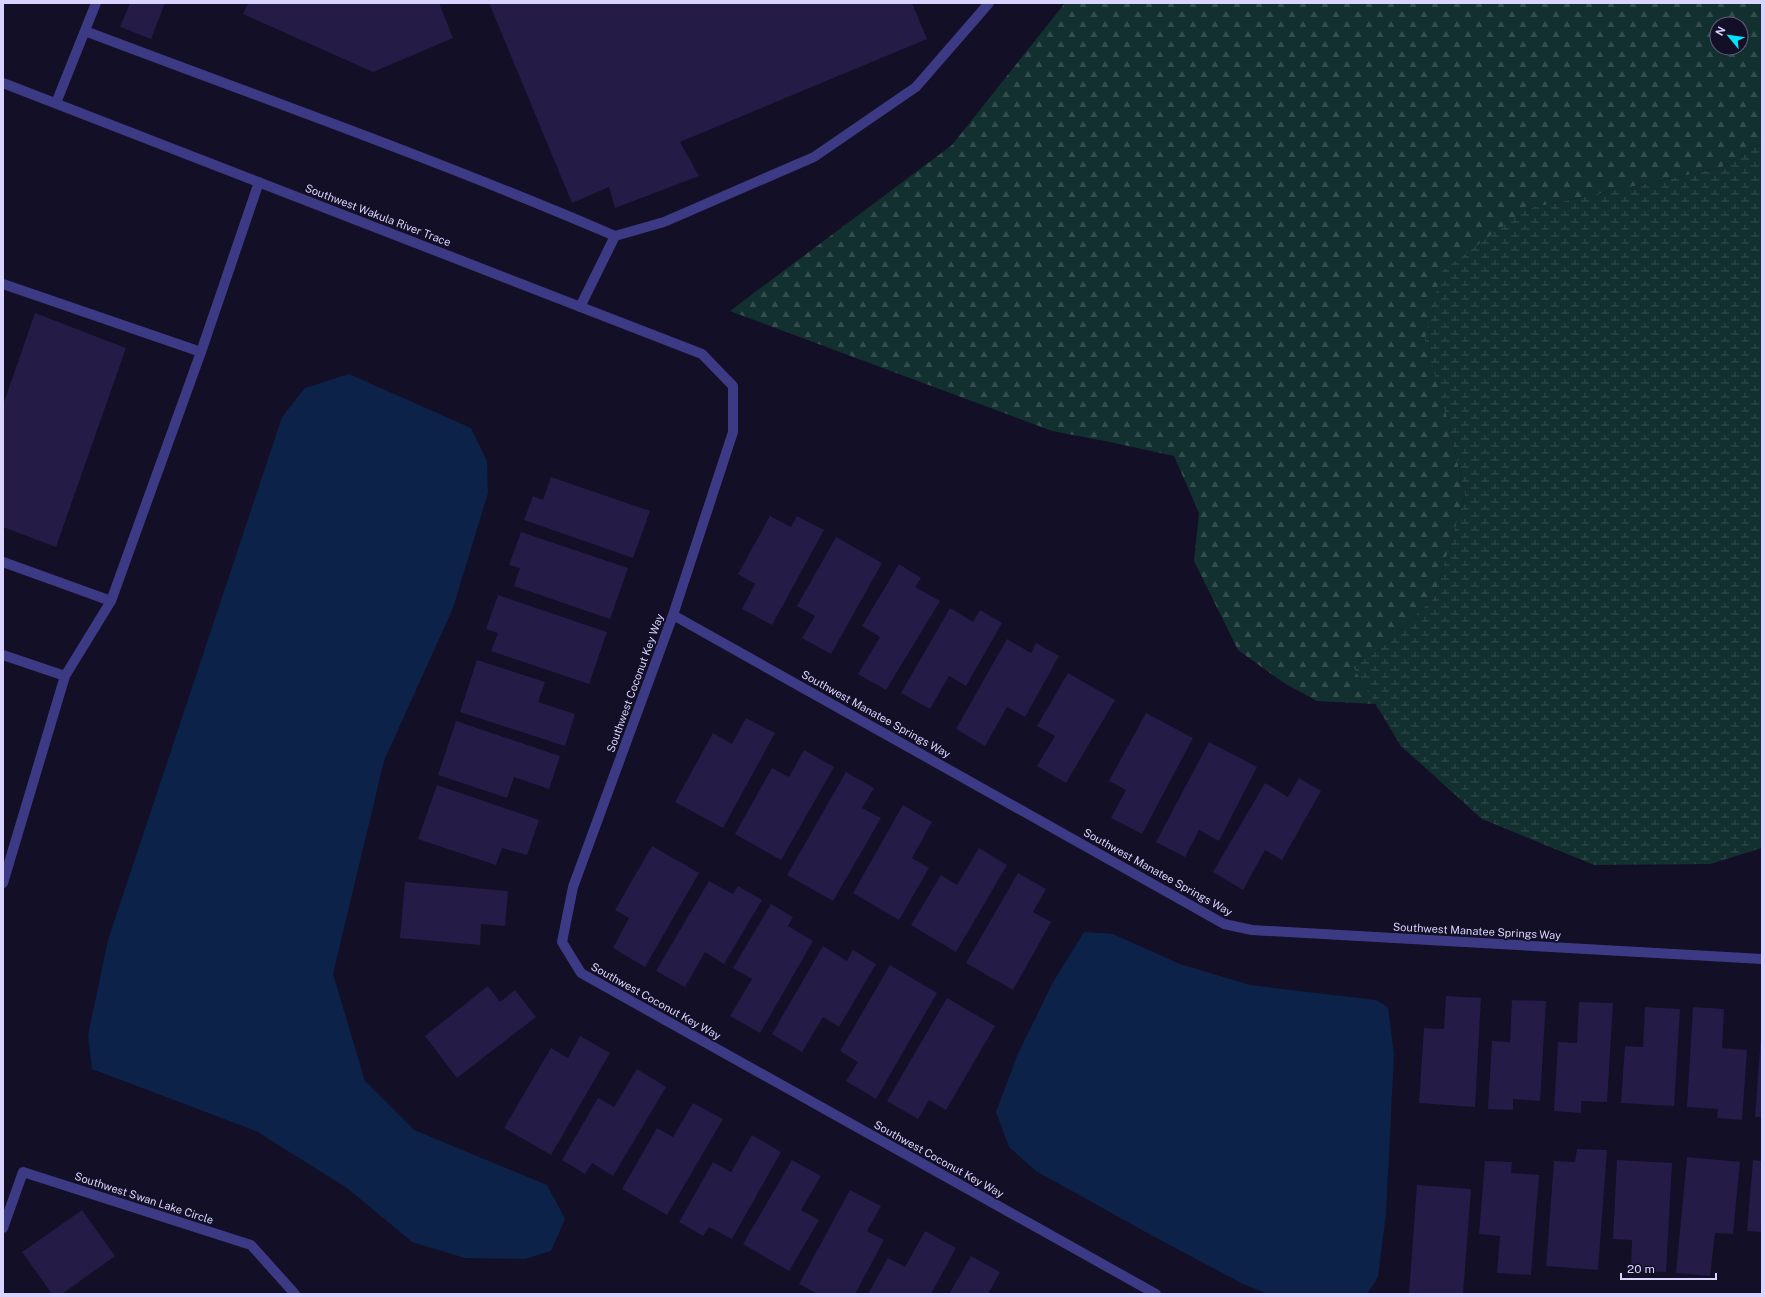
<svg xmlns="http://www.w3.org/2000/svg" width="1765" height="1297" viewBox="0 0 1765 1297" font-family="'Public Sans',sans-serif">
<defs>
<pattern id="forest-firs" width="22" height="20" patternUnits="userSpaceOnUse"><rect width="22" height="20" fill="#12302f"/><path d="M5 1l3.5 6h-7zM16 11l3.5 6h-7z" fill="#344d4e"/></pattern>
<pattern id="wetland-marsh" width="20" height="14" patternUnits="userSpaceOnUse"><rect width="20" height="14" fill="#12302f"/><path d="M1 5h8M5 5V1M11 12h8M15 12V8" fill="none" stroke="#344d4e"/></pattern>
</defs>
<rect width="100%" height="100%" fill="#130f26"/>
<path fill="url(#forest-firs)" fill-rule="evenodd" d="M 1065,3 L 1762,3 L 1762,143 L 1720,168 L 1526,209 L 1449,425 L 1465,495 L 1434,598 L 1386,644 L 1353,667 L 1376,704 L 1317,701 L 1284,683 L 1238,650 L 1194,561 L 1199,513 L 1174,456 L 1110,442 L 1052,431 L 730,311 L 952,145 ZM 1717,24 L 1741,24 L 1741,48 L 1717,48 Z"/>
<path fill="url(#wetland-marsh)" d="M 1762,143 L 1762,848 L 1710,864 L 1594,865 L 1482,819 L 1401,746 L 1353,667 L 1386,644 L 1434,598 L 1465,495 L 1449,425 L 1425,340 L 1441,272 L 1526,209 L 1720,168 Z"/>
<path fill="#0c2248" d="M 349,374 L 471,428 L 487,461 L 488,493 L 453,608 L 384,761 L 333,974 L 365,1081 L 414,1130 L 547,1185 L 565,1219 L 551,1251 L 525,1259 L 465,1258 L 412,1242 L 347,1188 L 256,1131 L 92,1069 L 88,1035 L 108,940 L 282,417 L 305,388 Z
M 1084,932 L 1113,934 L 1180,964 L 1250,985 L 1376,1000 L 1388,1007 L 1394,1055 L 1386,1214 L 1378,1277 L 1367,1294 L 1268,1294 L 1243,1284 L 1151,1235 L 1036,1171 L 1009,1147 L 996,1112 L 1017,1056 L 1052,984 Z"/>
<path fill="#241b47" d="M 130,3 L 165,3 L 151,39 L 120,27 Z
M 248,3 L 439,3 L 453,38 L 373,72 L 243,14 Z
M 489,3 L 912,3 L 927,39 L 680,142 L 699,176 L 615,208 L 609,187 L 572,203 Z
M 35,313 L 126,348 L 56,547 L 3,527 L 3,405 Z
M 551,477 L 650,511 L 633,558 L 524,520 L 533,496 L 543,500 Z
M 770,516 L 791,527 L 797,516 L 824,530 L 772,625 L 742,609 L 755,584 L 738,574 Z
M 521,532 L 628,568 L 610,619 L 514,586 L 520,568 L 509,565 Z
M 836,537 L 882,563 L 831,654 L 802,638 L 815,616 L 797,606 Z
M 899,564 L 921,578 L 915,587 L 940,601 L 886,690 L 858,674 L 880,637 L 862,626 Z
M 498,595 L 607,632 L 589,684 L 491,651 L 498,633 L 486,629 Z
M 950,608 L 973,622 L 980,610 L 1002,623 L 966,686 L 949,676 L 930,709 L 901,693 Z
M 1007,639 L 1031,653 L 1036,643 L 1059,656 L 1025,717 L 1007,707 L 985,746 L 956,729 Z
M 477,660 L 545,682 L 538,702 L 575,714 L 565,746 L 460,712 Z
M 1068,673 L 1115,700 L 1066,783 L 1037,766 L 1055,736 L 1037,726 Z
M 1146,713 L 1193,738 L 1142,834 L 1111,818 L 1126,790 L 1109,781 Z
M 746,718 L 775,733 L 723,828 L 675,802 L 713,733 L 732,744 Z
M 456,721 L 560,756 L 549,789 L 514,777 L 507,798 L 438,775 Z
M 1209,742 L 1257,767 L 1219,841 L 1199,830 L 1185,857 L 1156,842 Z
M 804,750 L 834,767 L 781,860 L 735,834 L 772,768 L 789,777 Z
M 846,772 L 874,788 L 862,808 L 881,818 L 833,901 L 787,875 Z
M 1299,778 L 1321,791 L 1282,860 L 1265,850 L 1243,890 L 1213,872 L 1265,783 L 1288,797 Z
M 437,785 L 539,820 L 527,855 L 502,848 L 496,865 L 418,839 Z
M 903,805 L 932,822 L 912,858 L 929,868 L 899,920 L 853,893 Z
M 652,846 L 699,873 L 645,967 L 613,948 L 629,918 L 615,910 Z
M 979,848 L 1007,865 L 956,952 L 911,925 L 941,875 L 957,885 Z
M 1018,873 L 1046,889 L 1033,912 L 1051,922 L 1013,990 L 966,963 Z
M 709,881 L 733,894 L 738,886 L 762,900 L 724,964 L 705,952 L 685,987 L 656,971 Z
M 405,882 L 508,891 L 505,926 L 481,924 L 480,945 L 400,938 Z
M 771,904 L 793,917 L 788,926 L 813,941 L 760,1033 L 730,1016 L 752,979 L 733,968 Z
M 823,946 L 847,961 L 853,950 L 876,964 L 839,1027 L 823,1017 L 802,1052 L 772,1034 Z
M 890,965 L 937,993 L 876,1099 L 846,1081 L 858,1062 L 840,1051 Z
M 488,986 L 500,1002 L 515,990 L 536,1017 L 457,1078 L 425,1036 Z
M 1446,996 L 1481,998 L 1475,1107 L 1419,1103 L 1424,1028 L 1444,1029 Z
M 947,998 L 995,1026 L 946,1110 L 929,1100 L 918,1119 L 887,1101 Z
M 1512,1000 L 1546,1001 L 1540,1101 L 1513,1099 L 1513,1110 L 1488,1109 L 1492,1041 L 1510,1042 Z
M 1579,1002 L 1613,1003 L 1607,1102 L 1581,1101 L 1581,1113 L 1554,1111 L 1558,1042 L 1577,1043 Z
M 1645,1007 L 1680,1009 L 1674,1106 L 1621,1103 L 1625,1046 L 1643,1047 Z
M 1693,1007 L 1724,1009 L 1722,1048 L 1747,1050 L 1742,1120 L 1717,1118 L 1718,1109 L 1687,1107 Z
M 580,1036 L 610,1053 L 551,1155 L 504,1128 L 551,1048 L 568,1058 Z
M 1761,1036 L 1762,1036 L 1762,1117 L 1755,1117 Z
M 637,1069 L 666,1087 L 613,1176 L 592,1163 L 585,1174 L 562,1160 L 598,1098 L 614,1107 Z
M 693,1103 L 723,1119 L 667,1215 L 622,1189 L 657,1128 L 673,1137 Z
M 752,1135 L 781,1152 L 732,1239 L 709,1227 L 703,1236 L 679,1222 L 713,1162 L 731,1172 Z
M 1577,1149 L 1607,1150 L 1598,1270 L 1546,1266 L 1554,1161 L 1575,1162 Z
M 1687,1157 L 1740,1162 L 1733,1234 L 1715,1233 L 1710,1276 L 1676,1273 Z
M 792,1160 L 821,1176 L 801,1210 L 819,1220 L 789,1271 L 743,1244 Z
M 1617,1160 L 1672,1163 L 1666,1272 L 1631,1271 L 1632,1240 L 1613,1239 Z
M 1753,1160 L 1762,1161 L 1762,1232 L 1747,1231 Z
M 1485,1161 L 1512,1162 L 1511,1173 L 1539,1175 L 1531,1275 L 1497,1273 L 1500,1236 L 1479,1234 Z
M 1417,1185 L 1471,1189 L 1463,1294 L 1409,1294 Z
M 850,1190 L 881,1206 L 867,1231 L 884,1240 L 855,1294 L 818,1294 L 799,1284 Z
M 82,1210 L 115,1256 L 62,1294 L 52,1294 L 22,1252 Z
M 925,1231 L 956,1248 L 931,1294 L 868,1294 L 888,1258 L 905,1267 Z
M 971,1256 L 1000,1272 L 988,1294 L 949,1294 Z"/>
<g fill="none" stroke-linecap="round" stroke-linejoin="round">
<path stroke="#3d3a85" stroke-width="10" d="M 85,31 C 262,98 441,161 615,236 L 580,307
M 3,83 L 702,354 L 733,386 L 733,432 L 673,615 L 573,887 L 562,942 L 581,973 L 1156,1294
M 56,103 L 96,3
M 615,236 L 664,222 L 814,157 L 916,87 L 989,3
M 3,284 L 201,352
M 3,562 L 111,601
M 673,615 L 1224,924 L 1252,930 L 1762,959
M 3,655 L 65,676 L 111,601 L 201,352 L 259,182
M 3,883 L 65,676
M 3,1228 L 23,1172 L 251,1245 L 295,1294"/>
</g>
<g text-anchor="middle" stroke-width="4" stroke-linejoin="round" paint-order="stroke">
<g font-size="11" fill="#d9d4ff" stroke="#130f26">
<text transform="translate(378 215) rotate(21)" y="4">Southwest Wakula River Trace</text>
<text transform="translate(635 683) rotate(-70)" y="4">Southwest Coconut Key Way</text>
<text transform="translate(876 714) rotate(29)" y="4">Southwest Manatee Springs Way</text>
<text transform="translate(1158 872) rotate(29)" y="4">Southwest Manatee Springs Way</text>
<text transform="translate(1477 931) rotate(3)" y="4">Southwest Manatee Springs Way</text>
<text transform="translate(656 1001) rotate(29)" y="4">Southwest Coconut Key Way</text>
<text transform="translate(939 1159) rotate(29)" y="4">Southwest Coconut Key Way</text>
<text transform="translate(144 1198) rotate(18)" y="4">Southwest Swan Lake Circle</text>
</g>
</g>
<rect width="1765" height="1297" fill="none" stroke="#d9d4ff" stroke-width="8"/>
<g transform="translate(1729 36) rotate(299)"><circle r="19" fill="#130f26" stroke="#625e7d"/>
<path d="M0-3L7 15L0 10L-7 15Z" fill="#00e5ff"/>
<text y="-6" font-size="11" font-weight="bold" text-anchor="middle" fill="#d9d4ff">N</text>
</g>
<path d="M1621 1273v6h95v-6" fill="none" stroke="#d9d4ff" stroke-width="2"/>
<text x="1627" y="1273" font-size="12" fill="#d9d4ff" stroke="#130f26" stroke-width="3" paint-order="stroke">20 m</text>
</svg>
